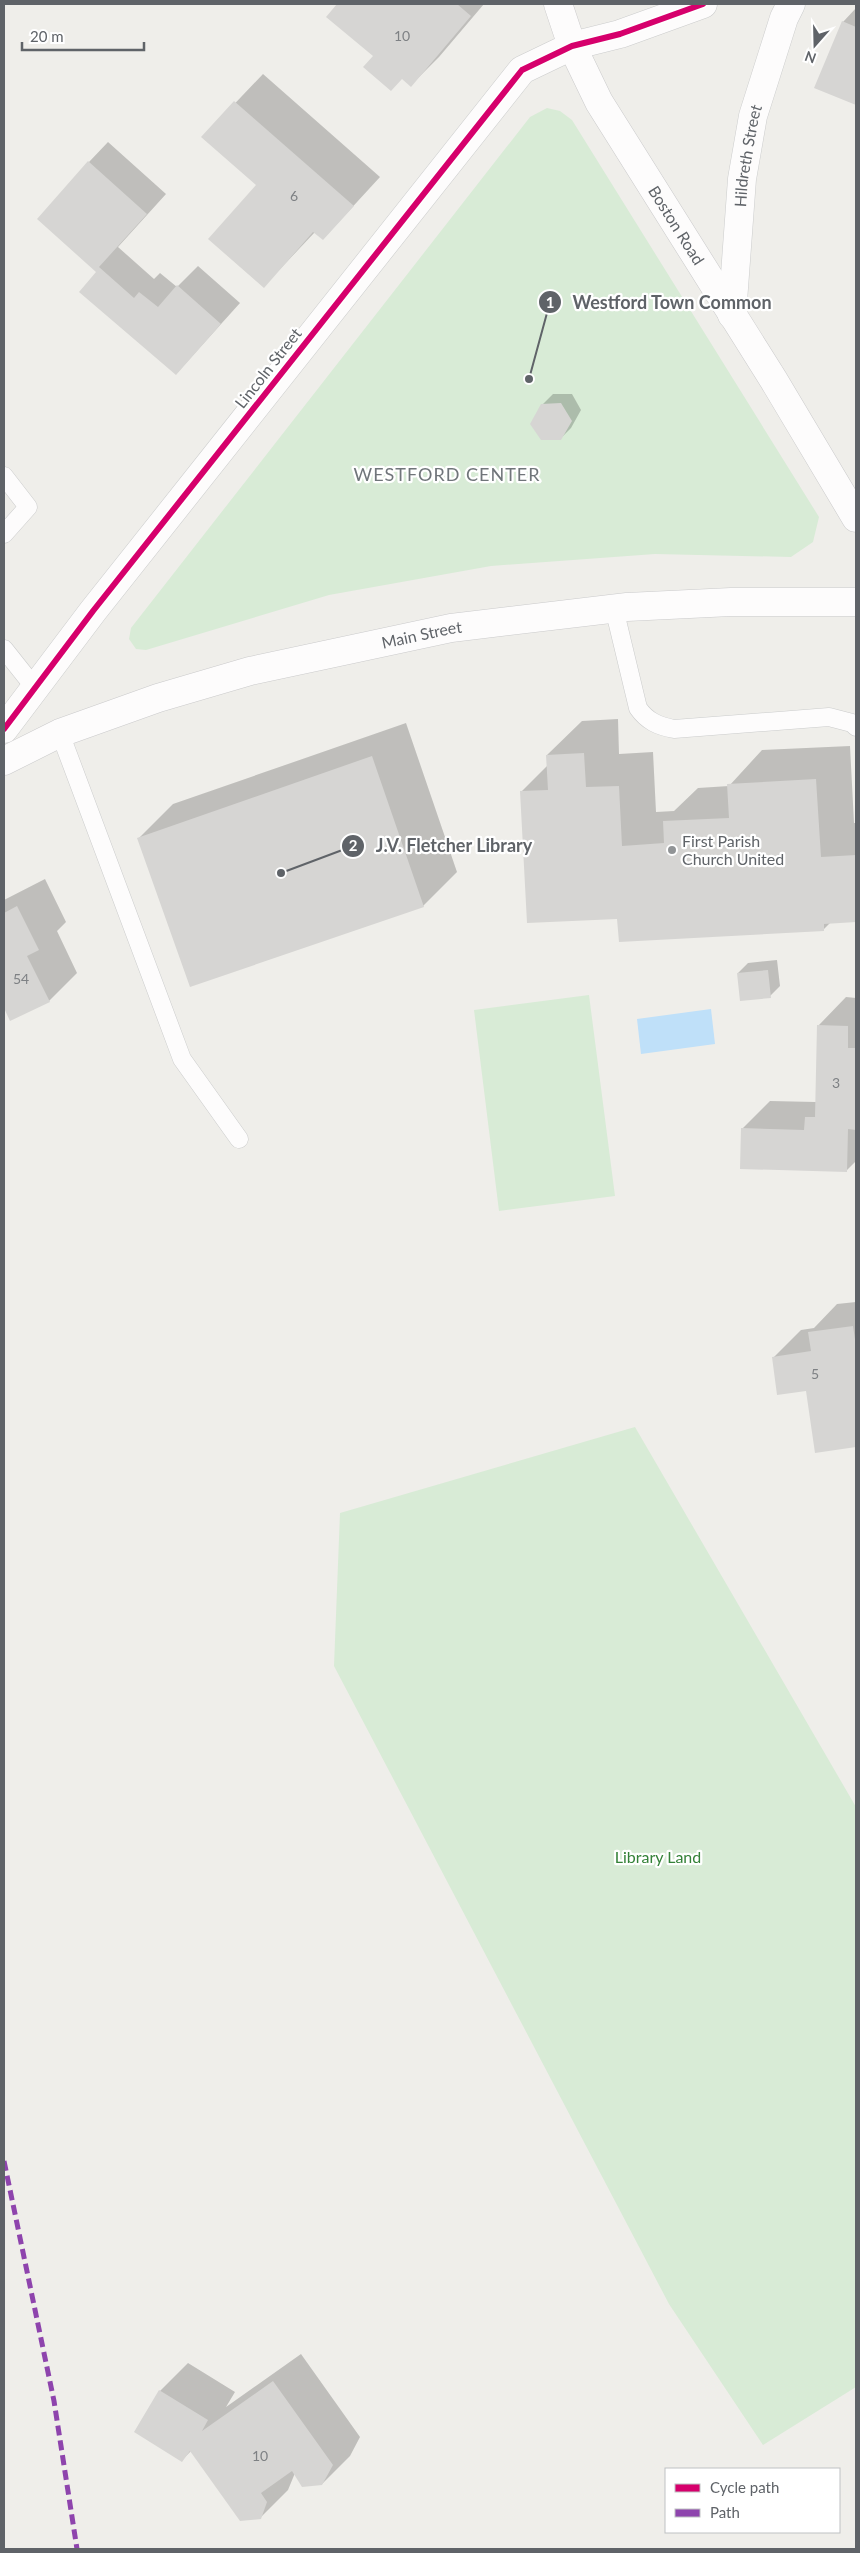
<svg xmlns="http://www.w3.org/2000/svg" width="860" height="2553" viewBox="0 0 860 2553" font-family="Lato,sans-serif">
<rect width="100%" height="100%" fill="#efeeea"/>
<path fill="#d8ebd6" d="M 547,108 L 560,111 L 572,120 L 819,517 L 813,542 L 791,557 L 655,554 L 491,566 L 329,595 L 146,650 L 136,649 L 129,639 L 131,628 L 530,117 Z
M 589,995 L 615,1196 L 499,1211 L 474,1010 Z
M 635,1427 L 856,1807 L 856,2387 L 763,2445 L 669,2304 L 334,1666 L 340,1513 Z"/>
<path fill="#bfe0f9" d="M 711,1009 L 715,1044 L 641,1054 L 637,1019 Z"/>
<path fill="#0003" d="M 339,4 L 484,4 L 439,57 L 411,85 L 328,16 Z
M 856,8 L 856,104 L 816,87 L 843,22 Z
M 263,74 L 380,177 L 323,239 L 315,232 L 264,286 L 258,185 L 203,137 Z
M 108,142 L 166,194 L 118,247 L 154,279 L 160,273 L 177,287 L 198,266 L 240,303 L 176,374 L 98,272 L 89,162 Z
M 553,394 L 572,394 L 581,410 L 571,428 L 561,438 L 542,405 Z
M 618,719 L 619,754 L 653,752 L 656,812 L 674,811 L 698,788 L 729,786 L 762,750 L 850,746 L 854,823 L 856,823 L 856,921 L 831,922 L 823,930 L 618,918 L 521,792 L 548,765 L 547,755 L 582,721 Z
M 406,723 L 457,872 L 423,906 L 139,838 L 173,804 Z
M 45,879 L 66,922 L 57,931 L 77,973 L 49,1001 L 11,1019 L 4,1005 L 4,900 Z
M 777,960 L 780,986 L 770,996 L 738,973 L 748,963 Z
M 846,997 L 856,998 L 856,1161 L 846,1171 L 742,1129 L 770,1101 L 816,1102 L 819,1025 Z
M 856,1302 L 856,1446 L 817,1451 L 807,1389 L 773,1358 L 801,1330 L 814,1328 L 837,1304 Z
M 301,2354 L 360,2437 L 350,2456 L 322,2484 L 295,2473 L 288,2490 L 260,2518 L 191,2451 L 182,2460 L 160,2391 L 188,2363 L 235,2392 L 226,2407 Z"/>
<path fill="#d6d5d3" d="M 337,4 L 457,4 L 471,16 L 411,87 L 402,79 L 391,91 L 363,67 L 373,56 L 326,17 Z
M 842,21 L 856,27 L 856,105 L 814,88 Z
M 234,101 L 354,206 L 323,240 L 313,232 L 264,288 L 208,239 L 256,185 L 201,137 Z
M 88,161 L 147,214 L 99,267 L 134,298 L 139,292 L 158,307 L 177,285 L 221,324 L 176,375 L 79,292 L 96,272 L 37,219 Z
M 561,403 L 572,421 L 561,440 L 541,440 L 530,424 L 541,404 Z
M 584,753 L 586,787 L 619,786 L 622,846 L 664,843 L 663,821 L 729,818 L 727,784 L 816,779 L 821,857 L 856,855 L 856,922 L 824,924 L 824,931 L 619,942 L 617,919 L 527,923 L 520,791 L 548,790 L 546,755 Z
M 372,756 L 424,907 L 190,987 L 137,838 Z
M 17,906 L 39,950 L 27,956 L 50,1002 L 10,1021 L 4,1008 L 4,913 Z
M 768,970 L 771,998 L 740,1001 L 737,973 Z
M 817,1025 L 848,1026 L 848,1048 L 856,1048 L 856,1130 L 848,1129 L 847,1172 L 740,1169 L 741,1128 L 804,1130 L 805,1117 L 815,1117 Z
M 853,1326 L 856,1346 L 856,1447 L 815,1453 L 806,1391 L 777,1395 L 772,1357 L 811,1351 L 808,1332 Z
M 273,2381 L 333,2465 L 322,2485 L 302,2487 L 292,2471 L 261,2493 L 267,2502 L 261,2519 L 240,2521 L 190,2451 L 182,2462 L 134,2432 L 159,2390 L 208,2420 L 202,2431 Z"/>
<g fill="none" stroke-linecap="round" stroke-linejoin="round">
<g stroke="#cbcccc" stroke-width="19">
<path id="service" d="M 4,476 L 28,507 L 4,534
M 614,608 L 638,708 C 647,721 658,726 674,729 L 829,717 L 852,723 L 856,727
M 4,649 L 35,688
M 60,733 L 182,1059 L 239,1139"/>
</g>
<g stroke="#cbcccc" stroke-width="29">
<g id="minor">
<path id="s1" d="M 732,315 L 742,179 L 753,116 L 784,18 L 791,4"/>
<path d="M 4,729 L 93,611 L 522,70 L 572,46 L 620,34 L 703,4"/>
</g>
</g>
<g stroke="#cacacb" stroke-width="29">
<g id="secondary">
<path id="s2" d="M 558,4 L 572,46 L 599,102 L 773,379 L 856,518"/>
<path id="s3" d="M 4,761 L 60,733 L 158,698 L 250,671 L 451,628 L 627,607 L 731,602 L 856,602"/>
</g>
</g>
<use href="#service" stroke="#fdfcfc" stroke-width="18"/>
<use href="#minor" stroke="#fdfcfc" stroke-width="28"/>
<use href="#secondary" stroke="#fdfcfc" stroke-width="28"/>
<path stroke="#8e44ad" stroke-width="5" stroke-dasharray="10 5" stroke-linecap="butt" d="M 4,2161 L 54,2401 L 77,2549"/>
<g stroke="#fff" stroke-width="9">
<path id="cycleway" d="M 4,729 L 93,611 L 522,70 L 572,46 L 620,34 L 703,4"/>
</g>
<use href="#cycleway" stroke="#d6006c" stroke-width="6"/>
</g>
<circle fill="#919496" stroke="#fff" stroke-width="2" cx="672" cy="850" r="5"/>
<g text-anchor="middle" stroke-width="4.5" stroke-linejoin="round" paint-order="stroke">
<g font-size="14" fill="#7e8184">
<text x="402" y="41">10</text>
<text x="294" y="201">6</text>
<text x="21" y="984">54</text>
<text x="836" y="1088">3</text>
<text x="815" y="1379">5</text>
<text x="260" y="2461">10</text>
</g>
<g font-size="16" fill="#5f6368" stroke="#fff">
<text dy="6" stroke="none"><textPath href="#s1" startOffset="160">Hildreth Street</textPath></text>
<text dy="6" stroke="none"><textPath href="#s2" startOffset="252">Boston Road</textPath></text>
<text transform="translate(268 368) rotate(-52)" y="6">Lincoln Street</text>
<text dy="6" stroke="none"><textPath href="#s3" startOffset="438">Main Street</textPath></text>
</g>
<g font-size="16" fill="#5f6368" stroke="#fff" text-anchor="start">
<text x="682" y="847">First Parish<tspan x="682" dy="18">Church United</tspan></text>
</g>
<g font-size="16" fill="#348238" stroke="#fff">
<text x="658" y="1863">Library Land</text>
</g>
<g font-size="18" letter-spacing="1" fill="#70757a" stroke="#fff">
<text x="447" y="481">WESTFORD CENTER</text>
</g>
</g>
<path fill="none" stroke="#5f6368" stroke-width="2" d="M529 379L550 302M281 873L353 846"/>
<g fill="#5f6368" stroke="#fff" stroke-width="2">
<circle cx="529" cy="379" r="5"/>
<circle cx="281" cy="873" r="5"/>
<circle cx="550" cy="302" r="12"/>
<circle cx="353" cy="846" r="12"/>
</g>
<g font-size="15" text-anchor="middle" font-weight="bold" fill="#fff">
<text x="550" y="308">1</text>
<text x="353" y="851">2</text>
</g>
<g font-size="18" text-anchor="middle" font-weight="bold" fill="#5f6368" stroke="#fff" stroke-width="4.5" stroke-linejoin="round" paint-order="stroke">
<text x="672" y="309">Westford Town Common</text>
<text x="454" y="852">J.V. Fletcher Library</text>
</g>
<rect width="860" height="2553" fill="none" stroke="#5f6368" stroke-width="10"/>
<rect x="665" y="2468" width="175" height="65" fill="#ffffff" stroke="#bfc1c3"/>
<rect x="675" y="2484" width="25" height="8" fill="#d6006c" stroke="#bfc1c3"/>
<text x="710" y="2493" font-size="15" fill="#5f6368">Cycle path</text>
<rect x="675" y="2509" width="25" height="8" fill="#8e44ad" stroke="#bfc1c3"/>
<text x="710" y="2518" font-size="15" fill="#5f6368">Path</text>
<g transform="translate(815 45) rotate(200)" stroke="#ffffff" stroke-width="4" paint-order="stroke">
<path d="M0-4L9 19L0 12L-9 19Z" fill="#5f6368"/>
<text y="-8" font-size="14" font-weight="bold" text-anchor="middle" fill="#5f6368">N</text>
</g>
<path d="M22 42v8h122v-8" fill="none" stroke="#5f6368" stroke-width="2.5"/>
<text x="30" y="42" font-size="15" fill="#5f6368" stroke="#ffffff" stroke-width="4" paint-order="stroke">20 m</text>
</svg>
